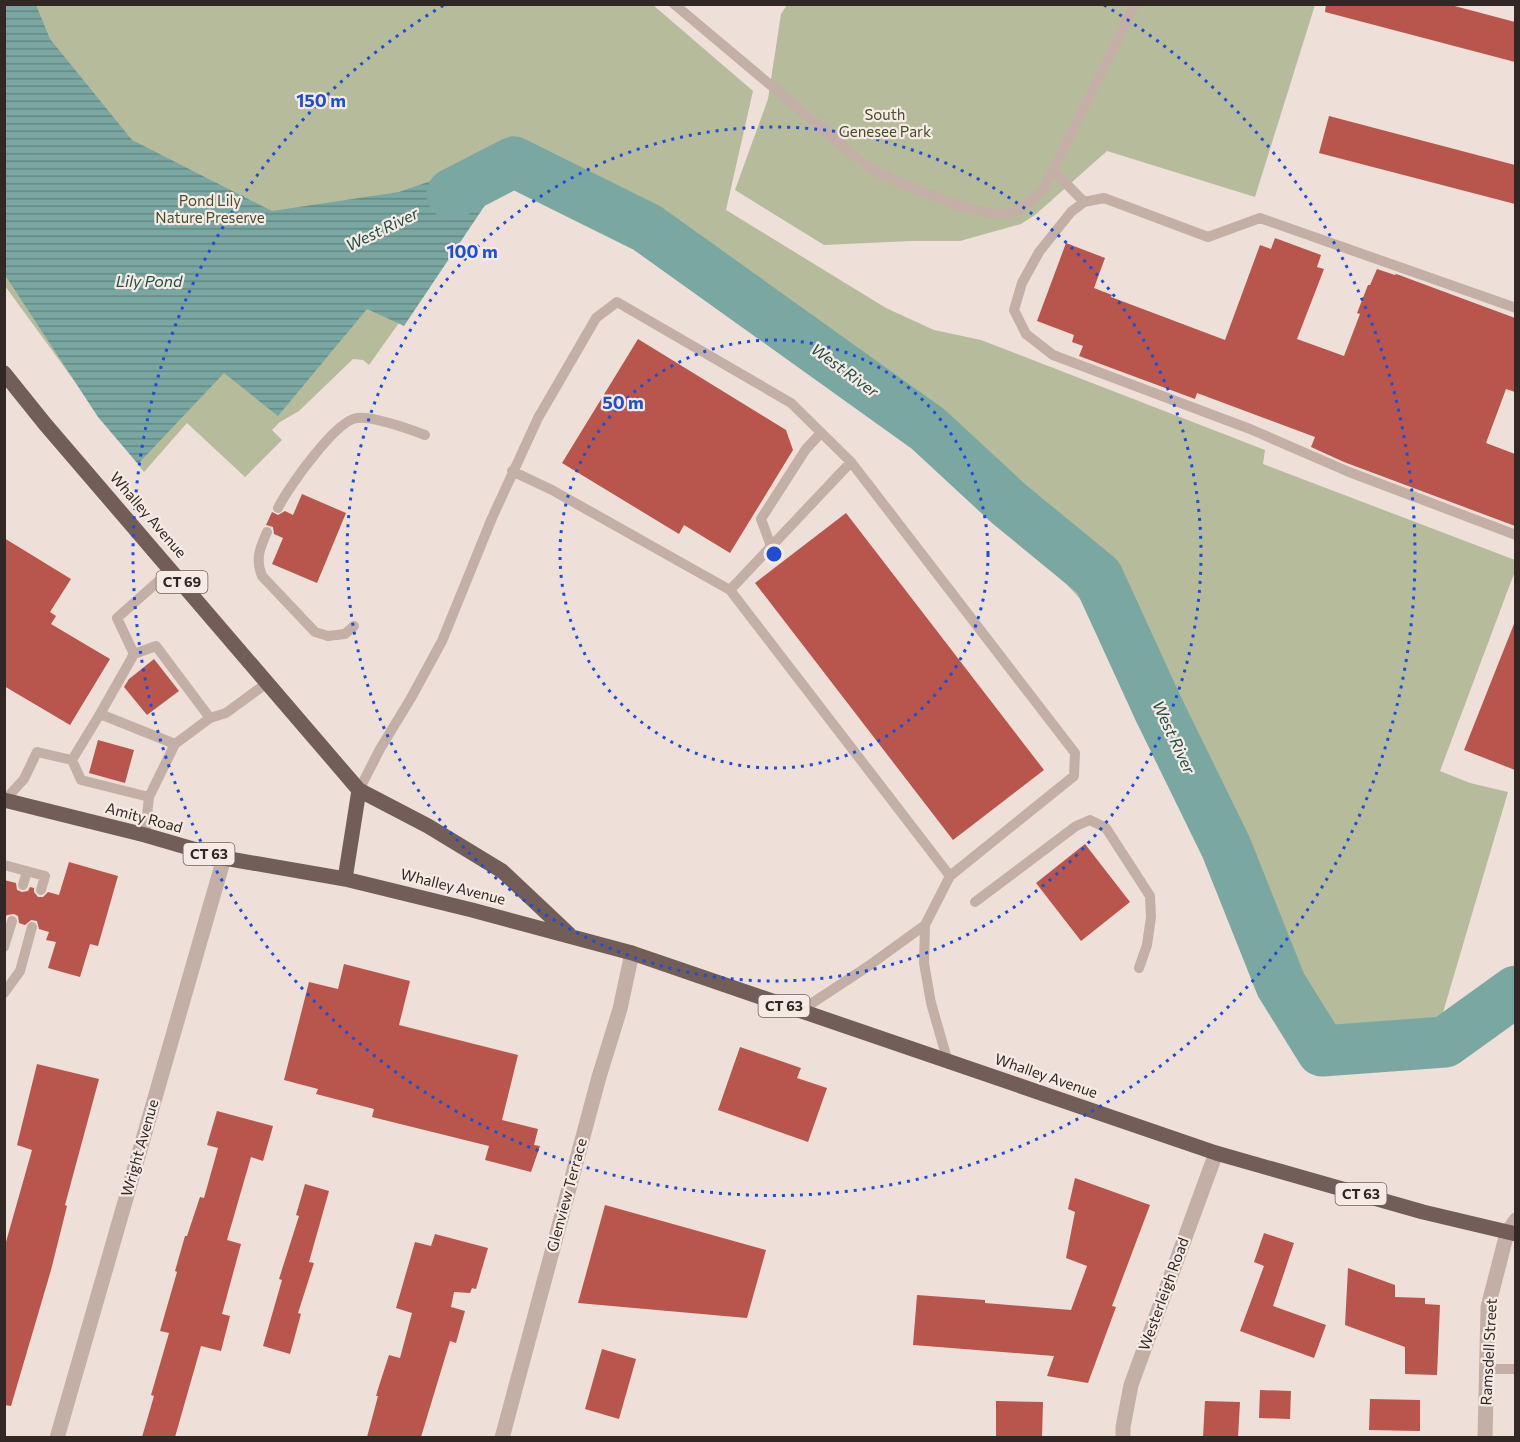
<svg xmlns="http://www.w3.org/2000/svg" width="1520" height="1442" viewBox="0 0 1520 1442" font-family="Commissioner,sans-serif">
<defs>
<pattern id="water-rules" width="6" height="5" patternUnits="userSpaceOnUse" patternTransform="scale(1.5)"><rect width="6" height="5" fill="#7ba7a2"/><path d="M0 2.5h6" fill="none" stroke="#658884"/></pattern>
</defs>
<rect width="100%" height="100%" fill="#eee0d9"/>
<path fill="#b5bb9b" d="M 4,5 L 653,5 L 753,91 L 726,210 L 886,308 L 934,330 L 981,340 L 1265,450 L 1263,464 L 1515,560 L 1515,571 L 1440,771 L 1470,783 L 1508,792 L 1434,1043 L 1378,1048 L 1349,1039 L 1300,1012 L 1272,974 L 1204,835 L 1081,600 L 957,465 L 782,335 L 708,290 L 568,177 L 525,146 L 369,365 L 363,360 L 353,359 L 299,411 L 280,422 L 272,430 L 282,440 L 245,477 L 187,423 L 144,472 L 100,416 L 5,286 Z
M 787,5 L 1315,5 L 1255,197 L 1107,151 L 1035,215 L 1021,224 L 960,241 L 911,241 L 824,245 L 735,190 L 768,99 L 781,14 Z"/>
<path fill="url(#water-rules)" d="M 4,5 L 36,5 L 50,39 L 132,140 L 272,211 L 399,192 L 526,148 L 514,162 L 404,326 L 367,309 L 278,416 L 224,373 L 138,464 L 98,417 L 5,275 Z"/>
<g fill="none" stroke-linecap="round" stroke-linejoin="round">
<path stroke="#7ba7a2" stroke-width="51" d="M 452,194 L 514,162 L 647,228 L 928,429 L 1009,504 L 1098,577 L 1158,708 L 1226,847 L 1281,985 L 1322,1051 L 1445,1042 L 1516,991"/>
</g>
<path fill="#b8554c" d="M 1326,4 L 1447,4 L 1515,22 L 1515,62 L 1325,12 Z
M 1329,116 L 1515,165 L 1515,204 L 1319,153 Z
M 1275,238 L 1321,255 L 1317,267 L 1324,269 L 1297,339 L 1344,356 L 1360,314 L 1357,313 L 1368,285 L 1370,285 L 1377,269 L 1395,275 L 1396,274 L 1399,275 L 1515,318 L 1515,392 L 1506,389 L 1486,443 L 1515,454 L 1515,526 L 1344,462 L 1311,447 L 1315,437 L 1197,393 L 1195,399 L 1079,356 L 1083,346 L 1072,342 L 1074,335 L 1037,321 L 1066,243 L 1105,258 L 1094,288 L 1112,295 L 1111,297 L 1225,340 L 1260,245 L 1271,249 Z
M 638,339 L 786,430 L 793,450 L 730,553 L 684,525 L 679,534 L 562,463 Z
M 302,494 L 346,513 L 317,583 L 272,564 L 283,538 L 274,534 L 273,527 L 266,525 L 272,512 L 278,515 L 285,511 L 293,515 Z
M 846,513 L 1044,770 L 953,840 L 755,583 Z
M 4,538 L 71,579 L 50,612 L 56,616 L 51,624 L 110,659 L 70,725 L 4,686 Z
M 1514,624 L 1515,624 L 1515,770 L 1464,750 Z
M 154,659 L 179,691 L 147,715 L 124,687 L 129,679 Z
M 98,740 L 134,750 L 125,783 L 89,773 Z
M 1085,844 L 1130,902 L 1081,941 L 1036,883 Z
M 69,862 L 118,876 L 98,946 L 90,944 L 80,977 L 48,968 L 56,942 L 46,940 L 49,932 L 39,929 L 37,921 L 31,920 L 25,925 L 19,923 L 18,916 L 14,914 L 7,915 L 4,919 L 4,880 L 16,883 L 17,890 L 22,892 L 28,891 L 30,887 L 34,888 L 34,892 L 38,897 L 43,897 L 48,892 L 59,895 Z
M 344,964 L 410,981 L 399,1025 L 518,1055 L 502,1120 L 538,1129 L 534,1145 L 540,1146 L 531,1172 L 485,1160 L 489,1146 L 372,1117 L 374,1109 L 316,1094 L 318,1089 L 284,1080 L 309,982 L 338,989 Z
M 740,1047 L 801,1068 L 797,1078 L 827,1088 L 808,1142 L 718,1110 Z
M 37,1064 L 99,1079 L 65,1205 L 67,1206 L 51,1270 L 11,1406 L 4,1405 L 4,1249 L 32,1150 L 17,1145 Z
M 217,1111 L 273,1126 L 263,1161 L 251,1157 L 227,1240 L 241,1244 L 222,1314 L 230,1316 L 221,1351 L 201,1346 L 175,1437 L 142,1437 L 154,1396 L 151,1395 L 169,1333 L 160,1331 L 177,1272 L 175,1271 L 185,1236 L 187,1236 L 200,1197 L 204,1198 L 218,1148 L 207,1145 Z
M 1075,1178 L 1150,1205 L 1112,1306 L 1116,1307 L 1088,1383 L 1047,1376 L 1054,1356 L 913,1345 L 917,1295 L 985,1300 L 985,1303 L 1071,1310 L 1087,1266 L 1066,1258 L 1075,1212 L 1068,1209 Z
M 305,1184 L 329,1191 L 309,1262 L 314,1263 L 298,1313 L 301,1314 L 290,1354 L 263,1346 L 282,1280 L 279,1279 L 299,1216 L 296,1215 Z
M 605,1205 L 766,1250 L 747,1318 L 578,1303 Z
M 1264,1233 L 1294,1243 L 1273,1306 L 1326,1325 L 1314,1358 L 1240,1331 L 1264,1266 L 1254,1262 Z
M 435,1234 L 488,1248 L 476,1289 L 472,1288 L 470,1293 L 454,1292 L 451,1307 L 465,1311 L 456,1343 L 450,1341 L 421,1437 L 367,1437 L 378,1396 L 376,1396 L 378,1389 L 389,1355 L 400,1358 L 412,1313 L 396,1308 L 415,1242 L 431,1246 Z
M 1348,1268 L 1395,1285 L 1395,1297 L 1425,1298 L 1425,1304 L 1440,1305 L 1437,1375 L 1405,1374 L 1405,1347 L 1345,1325 Z
M 602,1349 L 636,1359 L 619,1419 L 585,1409 Z
M 1260,1390 L 1291,1391 L 1290,1419 L 1259,1418 Z
M 1370,1399 L 1420,1400 L 1420,1431 L 1369,1430 Z
M 996,1401 L 1043,1402 L 1042,1437 L 996,1437 Z
M 1205,1401 L 1240,1402 L 1238,1437 L 1203,1437 Z"/>
<g fill="none" stroke-linecap="round" stroke-linejoin="round">
<path stroke="#c4afa6" stroke-width="10" d="M 674,4 L 868,167 C 896,182 975,216 1004,214 C 1021,212 1032,200 1043,190 L 1135,4
M 1053,170 L 1084,202
M 1516,308 L 1260,218 L 1208,237 L 1104,198 L 1084,202 L 1071,212 L 1039,252 L 1022,283 L 1014,310 L 1026,334 L 1053,355 L 1250,429 L 1349,472 L 1516,535
M 512,471 L 552,490 L 730,590 L 950,876 L 925,925 L 924,963 L 931,1003 L 948,1062
M 278,508 C 287,489 336,420 357,418 C 372,416 409,429 425,435
M 267,532 C 260,548 255,559 262,576 L 315,632 L 328,636 L 345,634 L 354,626
M 771,546 L 761,519 L 806,449 L 821,433
M 730,590 L 851,462
M 134,654 L 156,646 L 210,718
M 100,714 L 134,654 L 117,618 L 171,570
M 72,760 L 81,780 L 149,797
M 359,790 L 380,749 L 411,698 L 442,641 L 492,518 L 538,418 L 596,318 L 617,302 L 791,403 L 851,462 L 1075,753 L 1074,776 L 950,876
M 4,801 L 24,779 L 37,752 L 72,760 L 100,714 L 175,744
M 145,835 L 149,797 L 175,744 L 210,718 L 226,713 L 267,683
M 4,865 L 45,876 L 41,890
M 23,885 L 27,871
M 975,902 L 1076,826 L 1090,820 L 1106,828 L 1150,896 L 1151,917 L 1147,945 L 1139,968
M 4,947 L 12,921
M 4,993 L 20,971 L 32,927
M 800,1011 L 867,967 L 925,925
M 1486,1369 L 1516,1369"/>
<path stroke="#c4afa6" stroke-width="15" d="M 1507,1233 L 1516,1220
M 57,1438 L 224,858
M 502,1438 L 599,1077 L 620,1009 L 632,953
M 1123,1438 L 1123,1427 L 1131,1385 L 1216,1153"/>
<path stroke="#c4afa6" stroke-width="15" d="M 1485,1438 L 1488,1307 L 1507,1233"/>
<path stroke="#725d59" stroke-width="15" d="M 4,373 L 45,424 L 359,790 L 428,826 L 502,871 L 569,934
M 4,800 L 145,835 L 224,858 L 345,879 L 472,910 L 632,953 L 1216,1153 L 1423,1212 L 1516,1234
M 345,879 L 359,790"/>
</g>
<g fill="none" stroke="#1d4ed8" stroke-width="3" stroke-dasharray="3 6">
<circle cx="774" cy="554" r="214"/>
<circle cx="774" cy="554" r="427"/>
<path d="M1104 5A641 641 0 1 1 444 5"/>
</g>
<g text-anchor="middle" stroke-width="4.5" stroke-linejoin="round" paint-order="stroke">
<g fill="#f6ebe4" stroke="#6c625f" stroke-width="1.5">
<rect x="156.5" y="571" width="51" height="22" rx="4.5"/>
<rect x="183.5" y="843" width="51" height="22" rx="4.5"/>
<rect x="758.5" y="995" width="51" height="22" rx="4.5"/>
<rect x="1335.5" y="1183" width="51" height="22" rx="4.5"/>
</g>
<g font-size="14" font-weight="bold" fill="#312826">
<text x="182" y="587">CT 69</text>
<text x="209" y="859">CT 63</text>
<text x="784" y="1011">CT 63</text>
<text x="1361" y="1199">CT 63</text>
</g>
<g font-size="15" fill="#464d2d" stroke="#f6ebe4">
<text x="885" y="120">South<tspan x="885" dy="17">Genesee Park</tspan></text>
<text x="210" y="206">Pond Lily<tspan x="210" dy="17">Nature Preserve</tspan></text>
</g>
<g font-size="15" fill="#312826" stroke="#f6ebe4">
<text transform="translate(148 515) rotate(49)" y="5">Whalley Avenue</text>
<text transform="translate(144 818) rotate(15)" y="5">Amity Road</text>
<text transform="translate(453 887) rotate(14)" y="5">Whalley Avenue</text>
<text transform="translate(1046 1076) rotate(19)" y="5">Whalley Avenue</text>
<text transform="translate(140 1148) rotate(-74)" y="5">Wright Avenue</text>
<text transform="translate(567 1195) rotate(-75)" y="5">Glenview Terrace</text>
<text transform="translate(1164 1294) rotate(-70)" y="5">Westerleigh Road</text>
<text transform="translate(1489 1352) rotate(-87)" y="5">Ramsdell Street</text>
</g>
<g font-size="16" font-style="italic" fill="#214e49" stroke="#f6ebe4">
<text transform="translate(382 229) rotate(-26)" y="6">West River</text>
<text x="149" y="287">Lily Pond</text>
<text transform="translate(845 370) rotate(36)" y="6">West River</text>
<text transform="translate(1174 737) rotate(65)" y="6">West River</text>
</g>
</g>
<circle cx="774" cy="554" r="9" fill="#1d4ed8" stroke="#f6ebe4" stroke-width="3"/>
<g font-size="18" text-anchor="middle" font-weight="bold" fill="#1d4ed8" stroke="#f6ebe4" stroke-width="4.5" stroke-linejoin="round" paint-order="stroke">
<text x="321" y="107">150 m</text>
<text x="472" y="258">100 m</text>
<text x="623" y="409">50 m</text>
</g>
<rect width="1520" height="1442" fill="none" stroke="#312826" stroke-width="12"/>
</svg>
